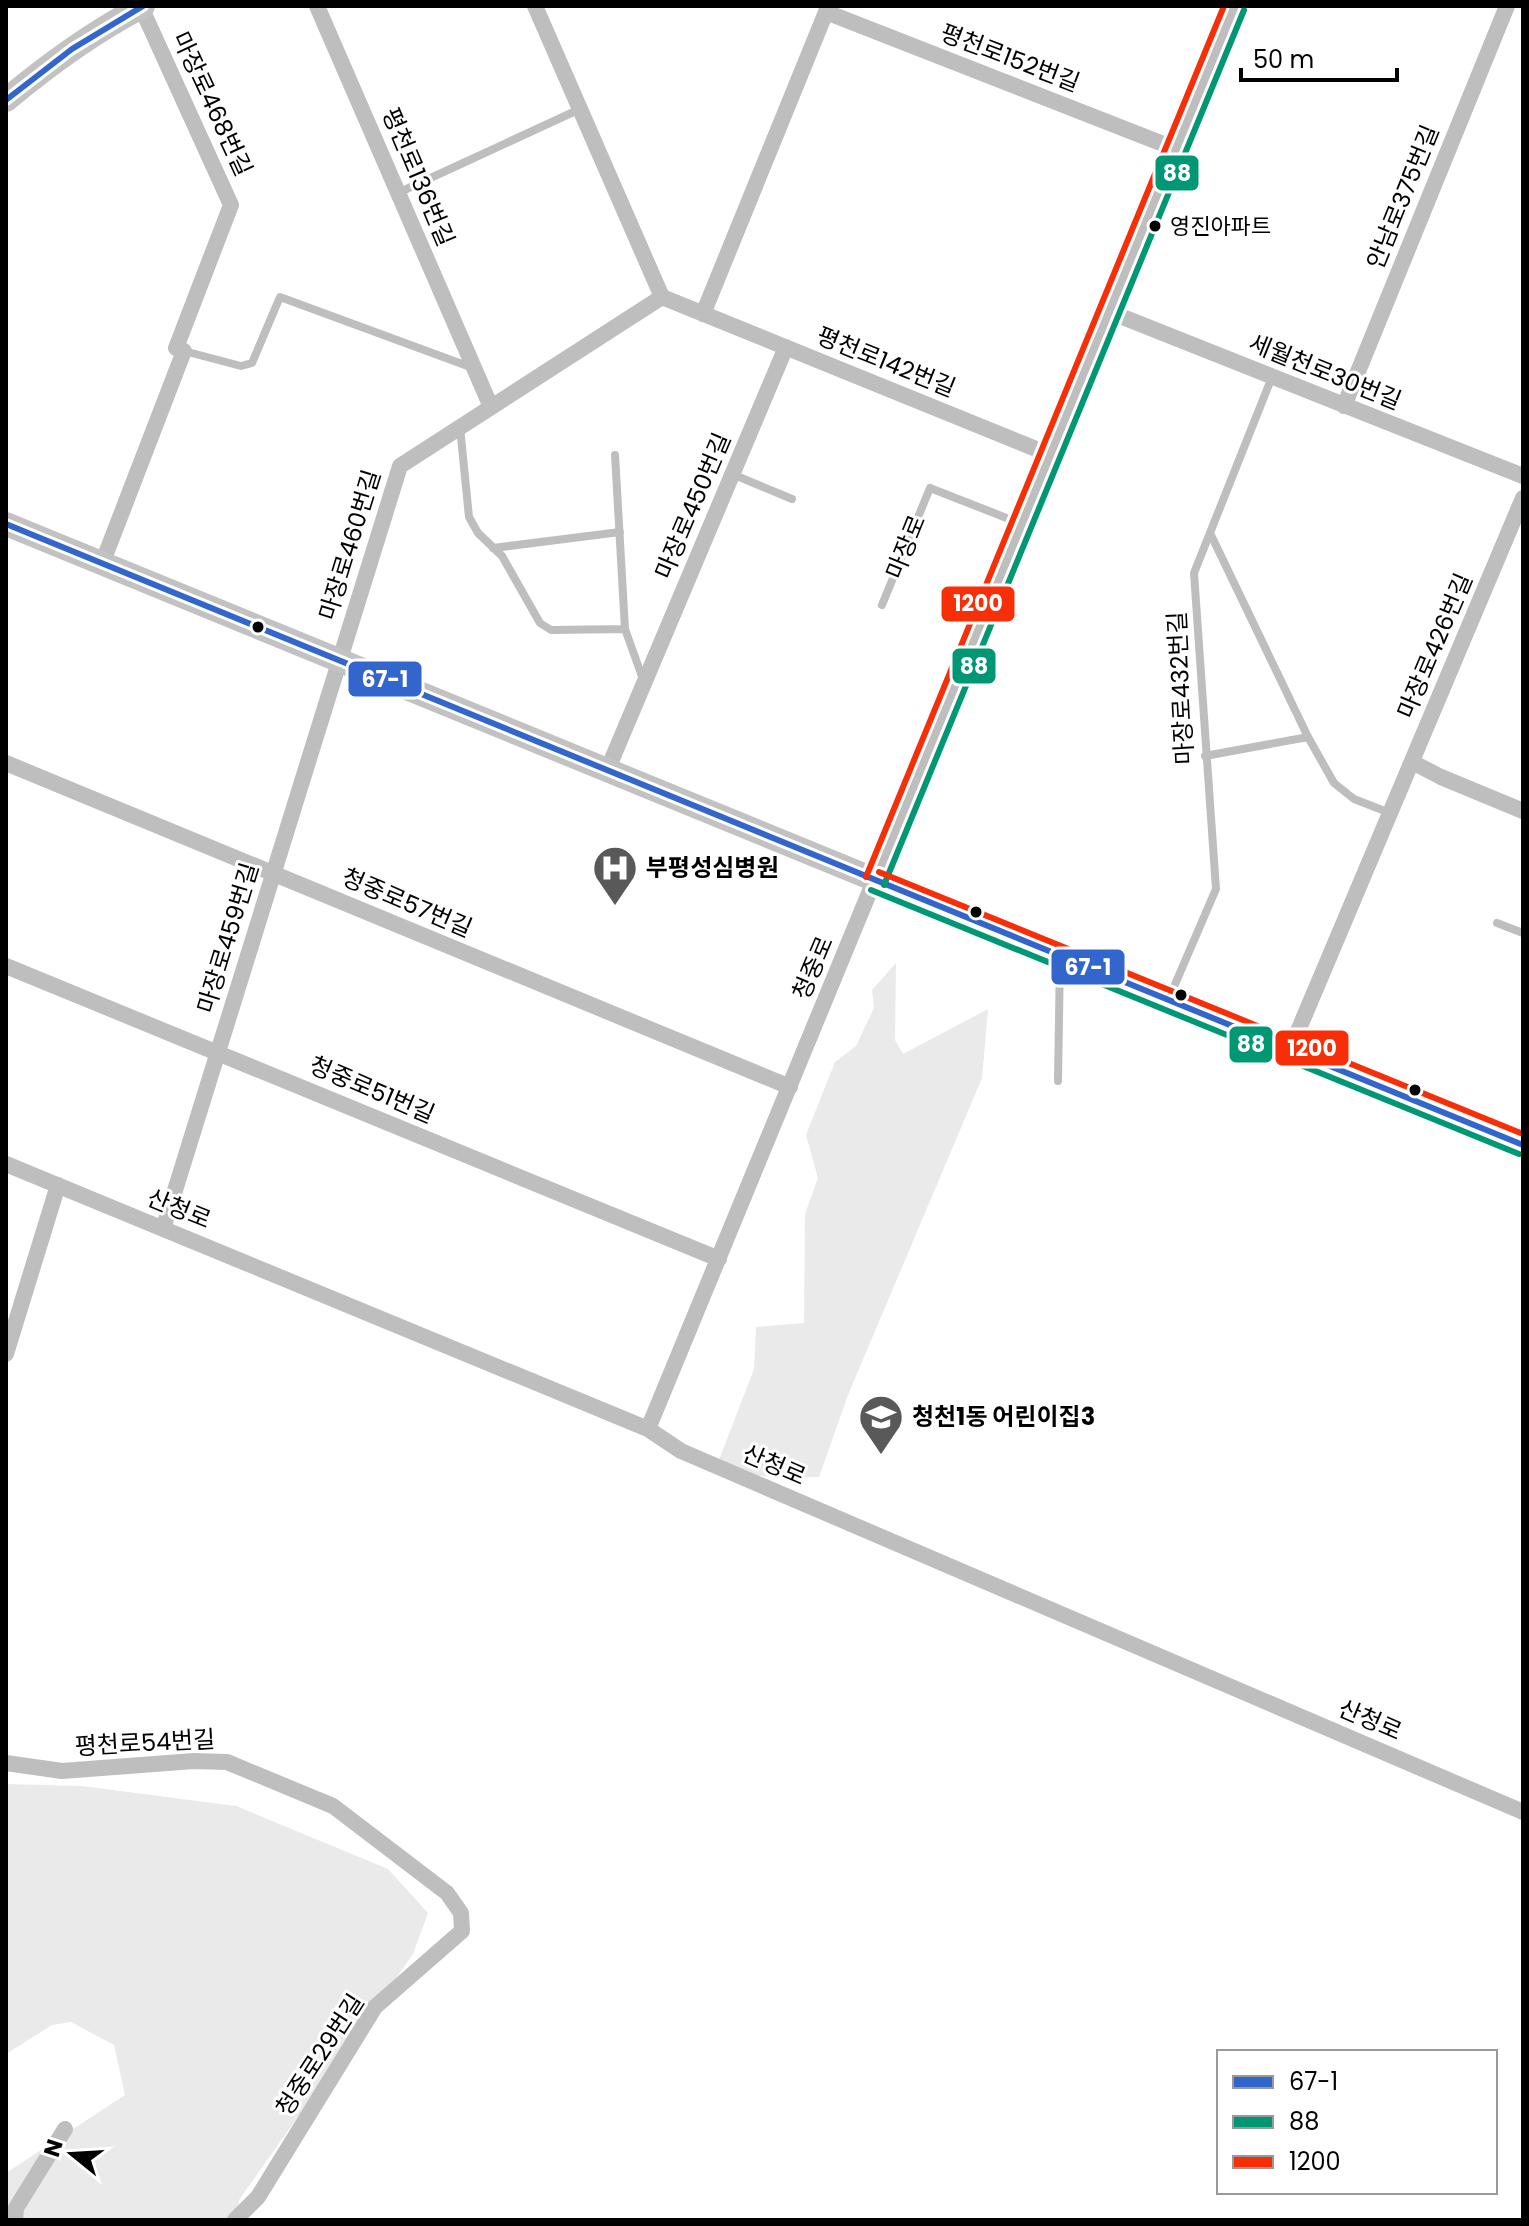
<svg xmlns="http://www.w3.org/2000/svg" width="1529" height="2226" viewBox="0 0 1529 2226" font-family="Poppins,'Noto Sans KR',sans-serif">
<rect width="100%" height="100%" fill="#fff"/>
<path fill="#eaeaea" d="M 896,963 L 895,1040 L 903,1054 L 988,1009 L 982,1078 L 848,1395 L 819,1477 L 752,1476 L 719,1460 L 754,1369 L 756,1327 L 804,1323 L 805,1214 L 818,1178 L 806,1135 L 835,1062 L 856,1046 L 874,1008 L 872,990 Z
M 6,1784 L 82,1786 L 236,1806 L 388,1869 L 428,1913 L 413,1954 L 239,2200 L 238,2220 L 6,2220 L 6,2173 L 125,2095 L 114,2045 L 71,2022 L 52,2025 L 6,2054 Z"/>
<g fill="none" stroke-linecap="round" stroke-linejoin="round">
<path stroke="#bebebe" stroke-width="8" d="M 398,193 L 580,109
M 184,351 L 241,366 L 252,363 L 280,297 L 473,368
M 460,427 L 469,517 L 478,533 L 502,556 L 540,623 L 551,630 L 625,629
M 615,455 L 625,629 L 644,682
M 732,474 L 792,499
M 1211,535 L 1308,737 L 1334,783 L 1354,799 L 1390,813
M 493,548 L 620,532
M 882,605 L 930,488 L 1022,524
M 1205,756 L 1308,737
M 1497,923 L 1523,933
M 1170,996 L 1216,889 L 1194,573 L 1272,377
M 1058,1081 L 1060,957"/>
<path stroke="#bebebe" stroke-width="16" d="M 317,6 L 491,407
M 535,6 L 662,297 L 1051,455
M 828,6 L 826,12 L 1176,149
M 1110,312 L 1523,476
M 703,314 L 826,12
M 1344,406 L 1507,6
M 102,564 L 184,351 L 176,348 L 231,205 L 141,7
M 1412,762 L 1441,777 L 1523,811
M 6,763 L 790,1087
M 607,771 L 786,347
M 6,966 L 719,1259
M 1290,1050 L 1523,498
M 6,1164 L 648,1429 L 681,1451 L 1523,1812
M 163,1229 L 400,466 L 662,297
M 6,1354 L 58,1185
M 648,1429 L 1235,6
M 6,1763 L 62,1771 L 194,1761 L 227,1762 L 333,1806 L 447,1893 L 461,1913 L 462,1931 L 375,2007 L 258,2197 L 235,2220
M 15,2220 L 16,2208 L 65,2129"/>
<path stroke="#c2c2c2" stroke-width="24" d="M 6,100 C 49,64 93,32 143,6
M 6,524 L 1523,1145"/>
<g stroke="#fff" stroke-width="12">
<path id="bus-1" d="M 6,100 L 72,49 L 143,6
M 6,524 L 1523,1145"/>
</g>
<g stroke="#fff" stroke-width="12">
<path id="bus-2" d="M 884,885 L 1244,10
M 871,890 L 1519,1154"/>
</g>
<g stroke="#fff" stroke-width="12">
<path id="bus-3" d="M 879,872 L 1523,1134
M 866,877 L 1224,6"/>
</g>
<use href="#bus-1" stroke="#36c" stroke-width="6"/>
<use href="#bus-2" stroke="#009775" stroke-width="6"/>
<use href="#bus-3" stroke="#f72f08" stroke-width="6"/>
</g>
<defs>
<g id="hospital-pin" transform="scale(2.3)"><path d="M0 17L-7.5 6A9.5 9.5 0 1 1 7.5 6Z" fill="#595959" stroke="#fff"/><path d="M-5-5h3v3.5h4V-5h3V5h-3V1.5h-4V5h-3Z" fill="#fff"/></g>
<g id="school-pin" transform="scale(2.3)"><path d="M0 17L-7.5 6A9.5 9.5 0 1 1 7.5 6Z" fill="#595959" stroke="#fff"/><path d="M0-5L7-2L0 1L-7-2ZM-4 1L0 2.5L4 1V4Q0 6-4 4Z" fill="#fff"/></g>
</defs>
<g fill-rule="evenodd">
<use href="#hospital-pin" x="615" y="868"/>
<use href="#school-pin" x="881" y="1417"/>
</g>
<g fill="#000" stroke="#fff" stroke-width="3">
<circle cx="1155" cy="226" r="7"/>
<circle cx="258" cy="627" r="7"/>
<circle cx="976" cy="912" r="7"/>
<circle cx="1181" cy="995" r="7"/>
<circle cx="1415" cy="1090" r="7"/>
</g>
<g text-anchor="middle" stroke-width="6" stroke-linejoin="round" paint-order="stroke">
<g font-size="22" fill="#000" stroke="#fff" text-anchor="start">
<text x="1170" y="234">영진아파트</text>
</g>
<g font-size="24" fill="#000" stroke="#fff">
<text transform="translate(1010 58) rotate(21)" y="8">평천로152번길</text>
<text transform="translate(212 104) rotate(65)" y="8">마장로468번길</text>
<text transform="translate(418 177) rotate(67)" y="8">평천로136번길</text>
<text transform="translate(1403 197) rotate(-68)" y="8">안남로375번길</text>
<text transform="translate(886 362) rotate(22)" y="8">평천로142번길</text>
<text transform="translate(1325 372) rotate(22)" y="8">세월천로30번길</text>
<text transform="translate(693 506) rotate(-67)" y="8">마장로450번길</text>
<text transform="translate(350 545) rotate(-73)" y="8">마장로460번길</text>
<text transform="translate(906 547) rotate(-68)" y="8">마장로</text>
<text transform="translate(1435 646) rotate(-67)" y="8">마장로426번길</text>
<text transform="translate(1181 688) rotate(-93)" y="8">마장로432번길</text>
<text transform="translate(407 903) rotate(23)" y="8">청중로57번길</text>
<text transform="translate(228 938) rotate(-73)" y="8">마장로459번길</text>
<text transform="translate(813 968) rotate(-67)" y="8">청중로</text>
<text transform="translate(372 1090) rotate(23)" y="8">청중로51번길</text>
<text transform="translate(179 1209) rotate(22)" y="8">산청로</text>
<text transform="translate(774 1465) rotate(23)" y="8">산청로</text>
<text transform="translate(1370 1720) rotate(23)" y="8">산청로</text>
<text transform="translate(145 1743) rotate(-3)" y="8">평천로54번길</text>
<text transform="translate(320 2055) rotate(-57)" y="8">청중로29번길</text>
</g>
<g font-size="24" font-weight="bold" fill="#000" stroke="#fff" text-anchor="start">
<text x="646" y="876">부평성심병원</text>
<text x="912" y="1425">청천1동 어린이집3</text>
</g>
</g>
<g stroke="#fff" stroke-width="3">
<rect x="1154" y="154" width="46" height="38" rx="8" fill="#009775"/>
<rect x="940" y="585" width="76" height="38" rx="8" fill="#f72f08"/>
<rect x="951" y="647" width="46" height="38" rx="8" fill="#009775"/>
<rect x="347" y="660" width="76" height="38" rx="8" fill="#36c"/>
<rect x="1050" y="948" width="76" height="38" rx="8" fill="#36c"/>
<rect x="1228" y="1025" width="46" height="39" rx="8" fill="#009775"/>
<rect x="1274" y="1029" width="76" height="38" rx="8" fill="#f72f08"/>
</g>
<g font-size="22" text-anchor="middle" font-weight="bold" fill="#fff">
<text x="1177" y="181">88</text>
<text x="978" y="611">1200</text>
<text x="974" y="674">88</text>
<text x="385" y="687">67-1</text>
<text x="1088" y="975">67-1</text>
<text x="1251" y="1052">88</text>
<text x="1312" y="1056">1200</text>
</g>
<rect width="1529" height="2226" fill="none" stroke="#000000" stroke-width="16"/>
<rect x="1217" y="2050" width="280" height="144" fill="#ffffff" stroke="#999999" stroke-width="2"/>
<rect x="1233" y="2076" width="40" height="12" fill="#3366cc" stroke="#999999" stroke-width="2"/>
<text x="1289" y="2090" font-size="24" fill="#000000">67-1</text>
<rect x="1233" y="2116" width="40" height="12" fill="#009775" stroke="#999999" stroke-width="2"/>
<text x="1289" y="2130" font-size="24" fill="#000000">88</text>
<rect x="1233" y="2156" width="40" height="12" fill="#f72f08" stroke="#999999" stroke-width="2"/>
<text x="1289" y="2170" font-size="24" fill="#000000">1200</text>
<g transform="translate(72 2154) rotate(288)" stroke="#ffffff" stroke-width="6" paint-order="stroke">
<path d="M0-6L14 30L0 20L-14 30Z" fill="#000000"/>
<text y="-12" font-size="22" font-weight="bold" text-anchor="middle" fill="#000000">N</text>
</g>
<path d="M1241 68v12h156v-12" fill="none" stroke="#000000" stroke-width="4"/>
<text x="1253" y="68" font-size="24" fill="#000000" stroke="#ffffff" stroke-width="6" paint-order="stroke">50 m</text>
</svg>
